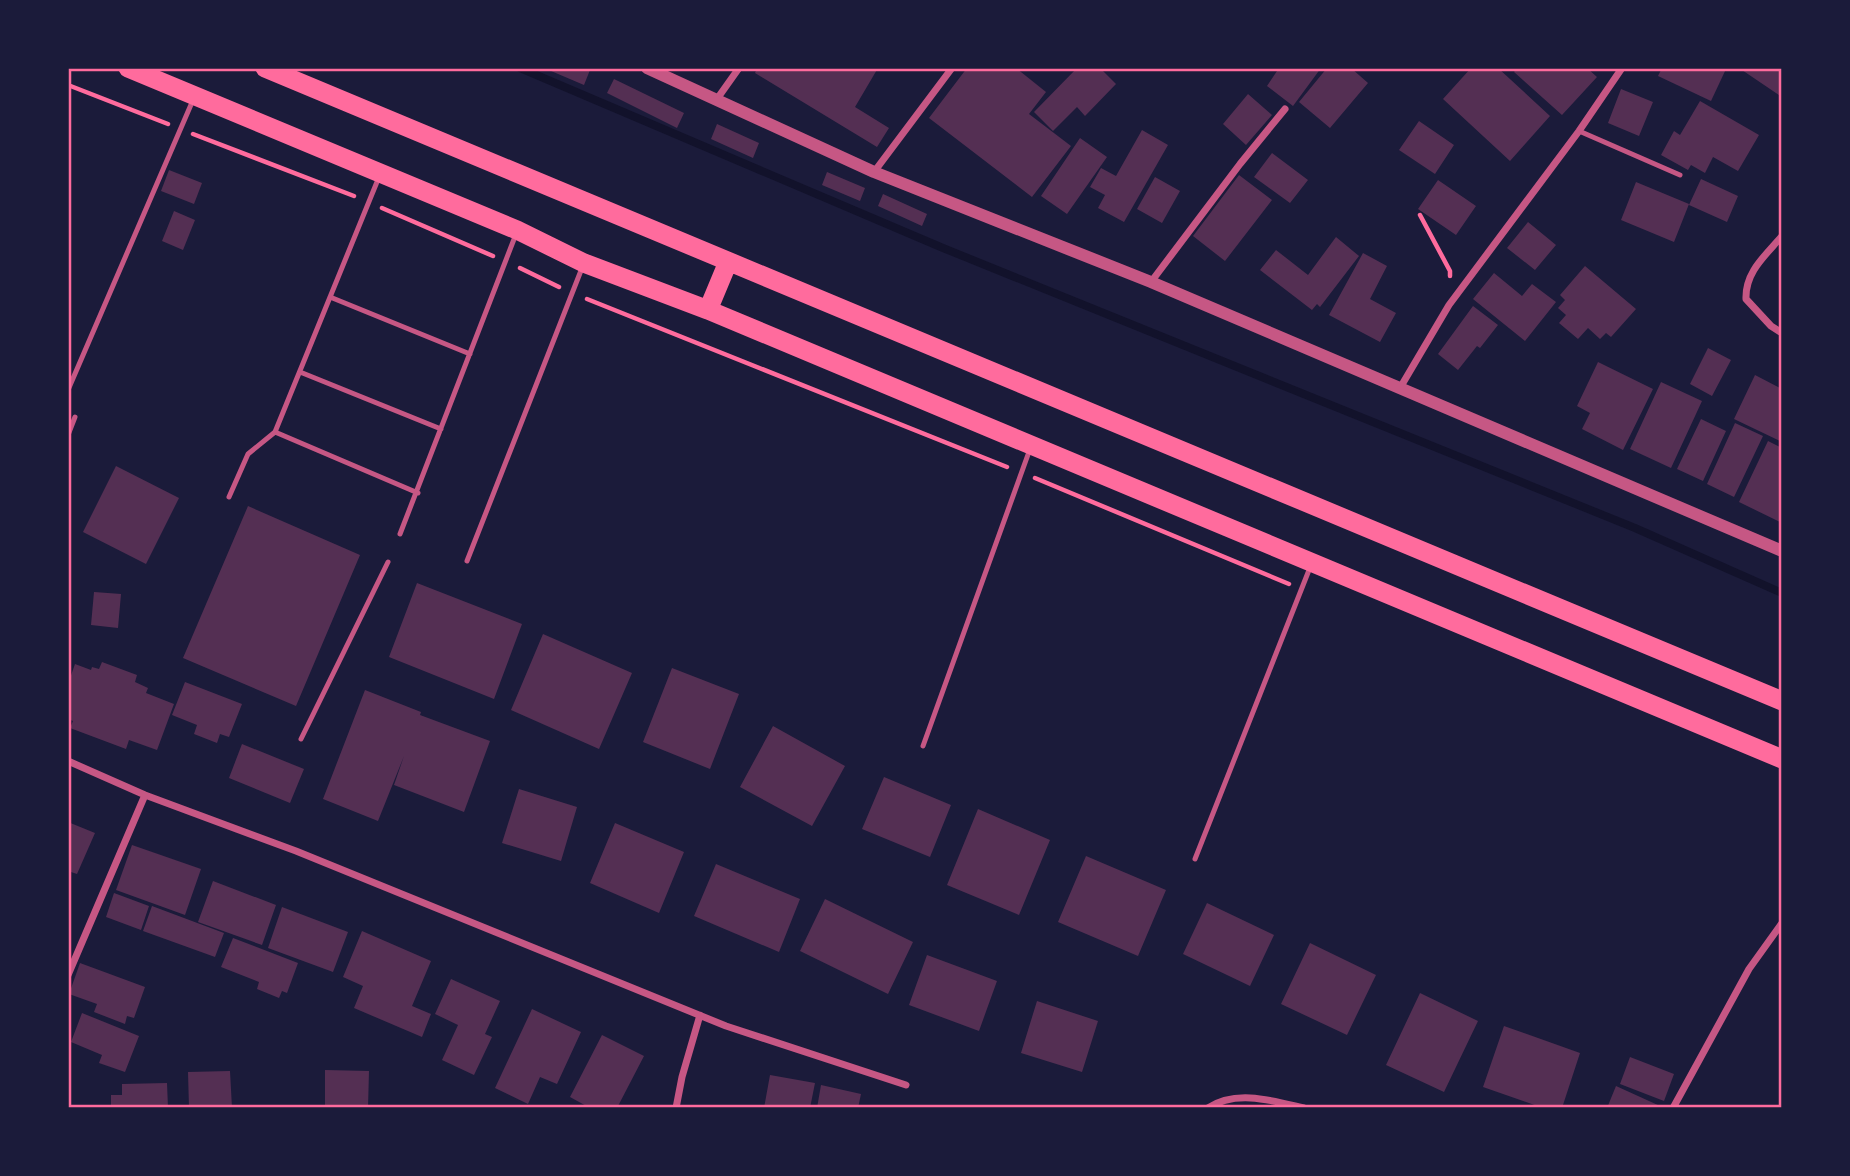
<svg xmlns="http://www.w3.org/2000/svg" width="1850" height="1176" viewBox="0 0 1850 1176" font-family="'Roboto Condensed',sans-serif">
<rect width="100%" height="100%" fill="#1b1b3a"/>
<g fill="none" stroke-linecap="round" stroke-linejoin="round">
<path stroke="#12122b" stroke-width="8" d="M 520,68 L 943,248 L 1635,528 L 1782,593"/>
</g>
<path fill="#542f53" d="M 544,68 L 585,68 L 590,70 L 584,85 Z
M 757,68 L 878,68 L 855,107 L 889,128 L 877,147 L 755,73 Z
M 967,68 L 1016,68 L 1046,92 L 1029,114 L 1071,146 L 1032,197 L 929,118 Z
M 1077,68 L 1100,68 L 1116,84 L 1085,116 L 1077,107 L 1053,131 L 1034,112 Z
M 1279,68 L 1321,68 L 1293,106 L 1267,86 Z
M 1327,68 L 1351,68 L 1368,83 L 1330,128 L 1299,102 Z
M 1471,68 L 1498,68 L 1550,116 L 1510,161 L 1443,99 Z
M 1517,68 L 1587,68 L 1597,77 L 1562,115 L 1514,72 Z
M 1662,68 L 1724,68 L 1726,69 L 1711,101 L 1658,76 Z
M 1739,68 L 1782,68 L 1782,97 Z
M 614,79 L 684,113 L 677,128 L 607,93 Z
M 1621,89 L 1653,102 L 1639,136 L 1608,123 Z
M 1248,94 L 1272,115 L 1246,145 L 1223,124 Z
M 1700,101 L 1759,135 L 1738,171 L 1713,157 L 1705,173 L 1691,165 L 1688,170 L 1661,155 L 1674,131 L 1680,135 Z
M 1419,121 L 1454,145 L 1435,174 L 1399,150 Z
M 717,124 L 759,143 L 753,158 L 711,139 Z
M 1142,130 L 1168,145 L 1124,222 L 1098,208 L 1105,195 L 1090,187 L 1101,168 L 1116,176 Z
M 1080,138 L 1107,157 L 1067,214 L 1041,196 Z
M 1272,153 L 1308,180 L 1290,203 L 1254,177 Z
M 169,170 L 202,183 L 194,204 L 161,191 Z
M 827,172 L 865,188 L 860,201 L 822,185 Z
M 1239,175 L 1272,200 L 1225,261 L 1193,236 Z
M 1155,177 L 1180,191 L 1162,223 L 1137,209 Z
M 1701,179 L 1738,196 L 1727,222 L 1689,205 Z
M 1438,180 L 1476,206 L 1456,235 L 1418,209 Z
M 1636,182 L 1689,204 L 1674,242 L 1621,220 Z
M 883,194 L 927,214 L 922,226 L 878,206 Z
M 174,211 L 195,220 L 183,250 L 162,241 Z
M 1528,222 L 1556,245 L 1535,270 L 1507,248 Z
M 1336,237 L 1359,256 L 1320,307 L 1317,304 L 1312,310 L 1260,270 L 1276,250 L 1308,275 Z
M 1363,253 L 1387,266 L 1370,299 L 1396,313 L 1380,342 L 1329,315 Z
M 1585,266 L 1636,309 L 1611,337 L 1606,333 L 1600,339 L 1588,328 L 1578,339 L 1559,323 L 1566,315 L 1558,308 L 1565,300 L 1560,295 Z
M 1494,273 L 1522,296 L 1532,284 L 1556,302 L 1525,341 L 1473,299 Z
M 1473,306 L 1498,325 L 1480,348 L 1477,346 L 1458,370 L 1438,354 Z
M 1708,348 L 1731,360 L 1712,396 L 1690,384 Z
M 1598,362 L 1653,389 L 1623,450 L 1582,429 L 1590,413 L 1577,406 Z
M 1755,375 L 1782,389 L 1782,442 L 1734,419 Z
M 1661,382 L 1702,401 L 1671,468 L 1630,449 Z
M 1701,419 L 1726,431 L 1703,481 L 1677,469 Z
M 1735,423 L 1763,436 L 1734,497 L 1707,484 Z
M 1768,441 L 1782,448 L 1782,523 L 1739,502 Z
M 116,466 L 179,498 L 146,564 L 83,532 Z
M 248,506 L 360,555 L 296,706 L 183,658 Z
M 417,583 L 522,624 L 494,699 L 389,657 Z
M 94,592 L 121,594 L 118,628 L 91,625 Z
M 543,634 L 632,673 L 599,749 L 511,710 Z
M 102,662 L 137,675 L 135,682 L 148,688 L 146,693 L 174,704 L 157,750 L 129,740 L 126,749 L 70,728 L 73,721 L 68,719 L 68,684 L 75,664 L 91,670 L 92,667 L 99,669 Z
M 672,668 L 739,694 L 710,769 L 643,742 Z
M 185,682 L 242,704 L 229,737 L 220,734 L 217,743 L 194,734 L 197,725 L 172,715 Z
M 365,690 L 421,712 L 420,715 L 490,741 L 464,812 L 394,785 L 404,756 L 378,821 L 323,799 Z
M 773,726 L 845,766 L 812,826 L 740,787 Z
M 242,744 L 304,769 L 290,803 L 229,778 Z
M 884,777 L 951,805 L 930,857 L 862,829 Z
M 519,789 L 577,807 L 561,861 L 502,843 Z
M 978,809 L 1050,840 L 1019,915 L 947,885 Z
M 68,822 L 95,833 L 77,874 L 68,871 Z
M 615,823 L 684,852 L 659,913 L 590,883 Z
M 132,845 L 201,869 L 185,915 L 116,890 Z
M 1086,856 L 1166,890 L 1138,956 L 1058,922 Z
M 716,864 L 800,899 L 779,952 L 694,916 Z
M 213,881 L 276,905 L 262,945 L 198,922 Z
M 114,893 L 149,906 L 141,930 L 106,917 Z
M 825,899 L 913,942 L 888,994 L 800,951 Z
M 1207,903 L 1274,935 L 1250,986 L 1183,954 Z
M 152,906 L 224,933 L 215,957 L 143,931 Z
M 282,907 L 348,932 L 333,972 L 268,948 Z
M 362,931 L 431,961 L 412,1006 L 431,1014 L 422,1037 L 354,1008 L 363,986 L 343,977 Z
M 233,938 L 298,963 L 287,993 L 282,991 L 279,998 L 257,989 L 259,982 L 221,967 Z
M 1310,943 L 1376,975 L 1347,1035 L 1281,1004 Z
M 927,955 L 997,981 L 979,1031 L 909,1005 Z
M 80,963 L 145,987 L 134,1018 L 127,1016 L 125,1024 L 94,1012 L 97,1004 L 69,994 Z
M 451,979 L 500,1001 L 485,1034 L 492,1037 L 474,1075 L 442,1060 L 458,1025 L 435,1014 Z
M 1420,993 L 1478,1021 L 1444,1092 L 1386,1065 Z
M 1037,1001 L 1098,1021 L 1082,1072 L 1021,1053 Z
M 532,1009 L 581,1032 L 557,1084 L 540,1077 L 528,1104 L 495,1088 Z
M 82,1013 L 139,1036 L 125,1072 L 99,1063 L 102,1055 L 71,1042 Z
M 1504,1026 L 1580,1053 L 1562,1108 L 1543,1108 L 1483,1087 Z
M 602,1035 L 644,1056 L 617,1108 L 590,1108 L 570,1097 Z
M 1630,1057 L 1674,1074 L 1664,1101 L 1620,1084 Z
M 325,1070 L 369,1071 L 368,1108 L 325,1108 Z
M 230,1071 L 232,1108 L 189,1108 L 188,1072 Z
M 770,1075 L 815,1083 L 810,1108 L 764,1108 Z
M 167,1083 L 168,1108 L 111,1108 L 111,1095 L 122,1095 L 122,1084 Z
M 821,1085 L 861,1094 L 858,1108 L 817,1108 Z
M 1616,1086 L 1660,1106 L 1659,1108 L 1607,1108 Z"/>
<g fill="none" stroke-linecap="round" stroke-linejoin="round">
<path stroke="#ff6b9d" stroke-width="4.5" d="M 68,85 L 168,124
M 193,134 L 354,196
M 382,208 L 493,256
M 1420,215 L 1450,271 L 1450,276
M 520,268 L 559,287
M 587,299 L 1007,467
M 1035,478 L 1289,584"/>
<path stroke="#c65784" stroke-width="5" d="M 1579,131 L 1680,175
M 379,177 L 275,432 L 418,493
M 330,297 L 470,354
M 300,372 L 441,429
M 68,390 L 193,100
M 68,435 L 75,417
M 229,497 L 248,454 L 275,432
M 400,534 L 516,234
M 467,561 L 582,268
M 301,739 L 388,562
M 923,746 L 1030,449
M 1195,859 L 1311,565"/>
<path stroke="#c65784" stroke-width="7" d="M 717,99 L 739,68
M 874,172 L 952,68
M 1782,236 C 1765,256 1745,272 1746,299 L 1771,326 L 1782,333
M 1151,282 L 1240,164 L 1285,109
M 1400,388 L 1449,305 L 1579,131 L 1622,68
M 68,761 L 145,795 L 296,851 L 726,1026 L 906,1085
M 68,975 L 145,795
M 676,1108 L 682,1077 L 700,1015
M 1208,1108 C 1236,1089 1274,1101 1304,1108
M 1673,1108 L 1749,969 L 1782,923"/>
<path stroke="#c65784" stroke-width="12" d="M 647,68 L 874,172 L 1151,282 L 1782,551"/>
<path stroke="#ff6b9d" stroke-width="19" d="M 128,68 L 517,230 L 584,263 L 708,310 L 1782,759
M 265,68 L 1782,701
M 708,310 L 728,262"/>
</g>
<rect width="1850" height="1176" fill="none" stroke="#1b1b3a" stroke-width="140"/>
<rect x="70" y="70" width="1710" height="1036" fill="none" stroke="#ff6b9d" stroke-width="2.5"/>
</svg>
